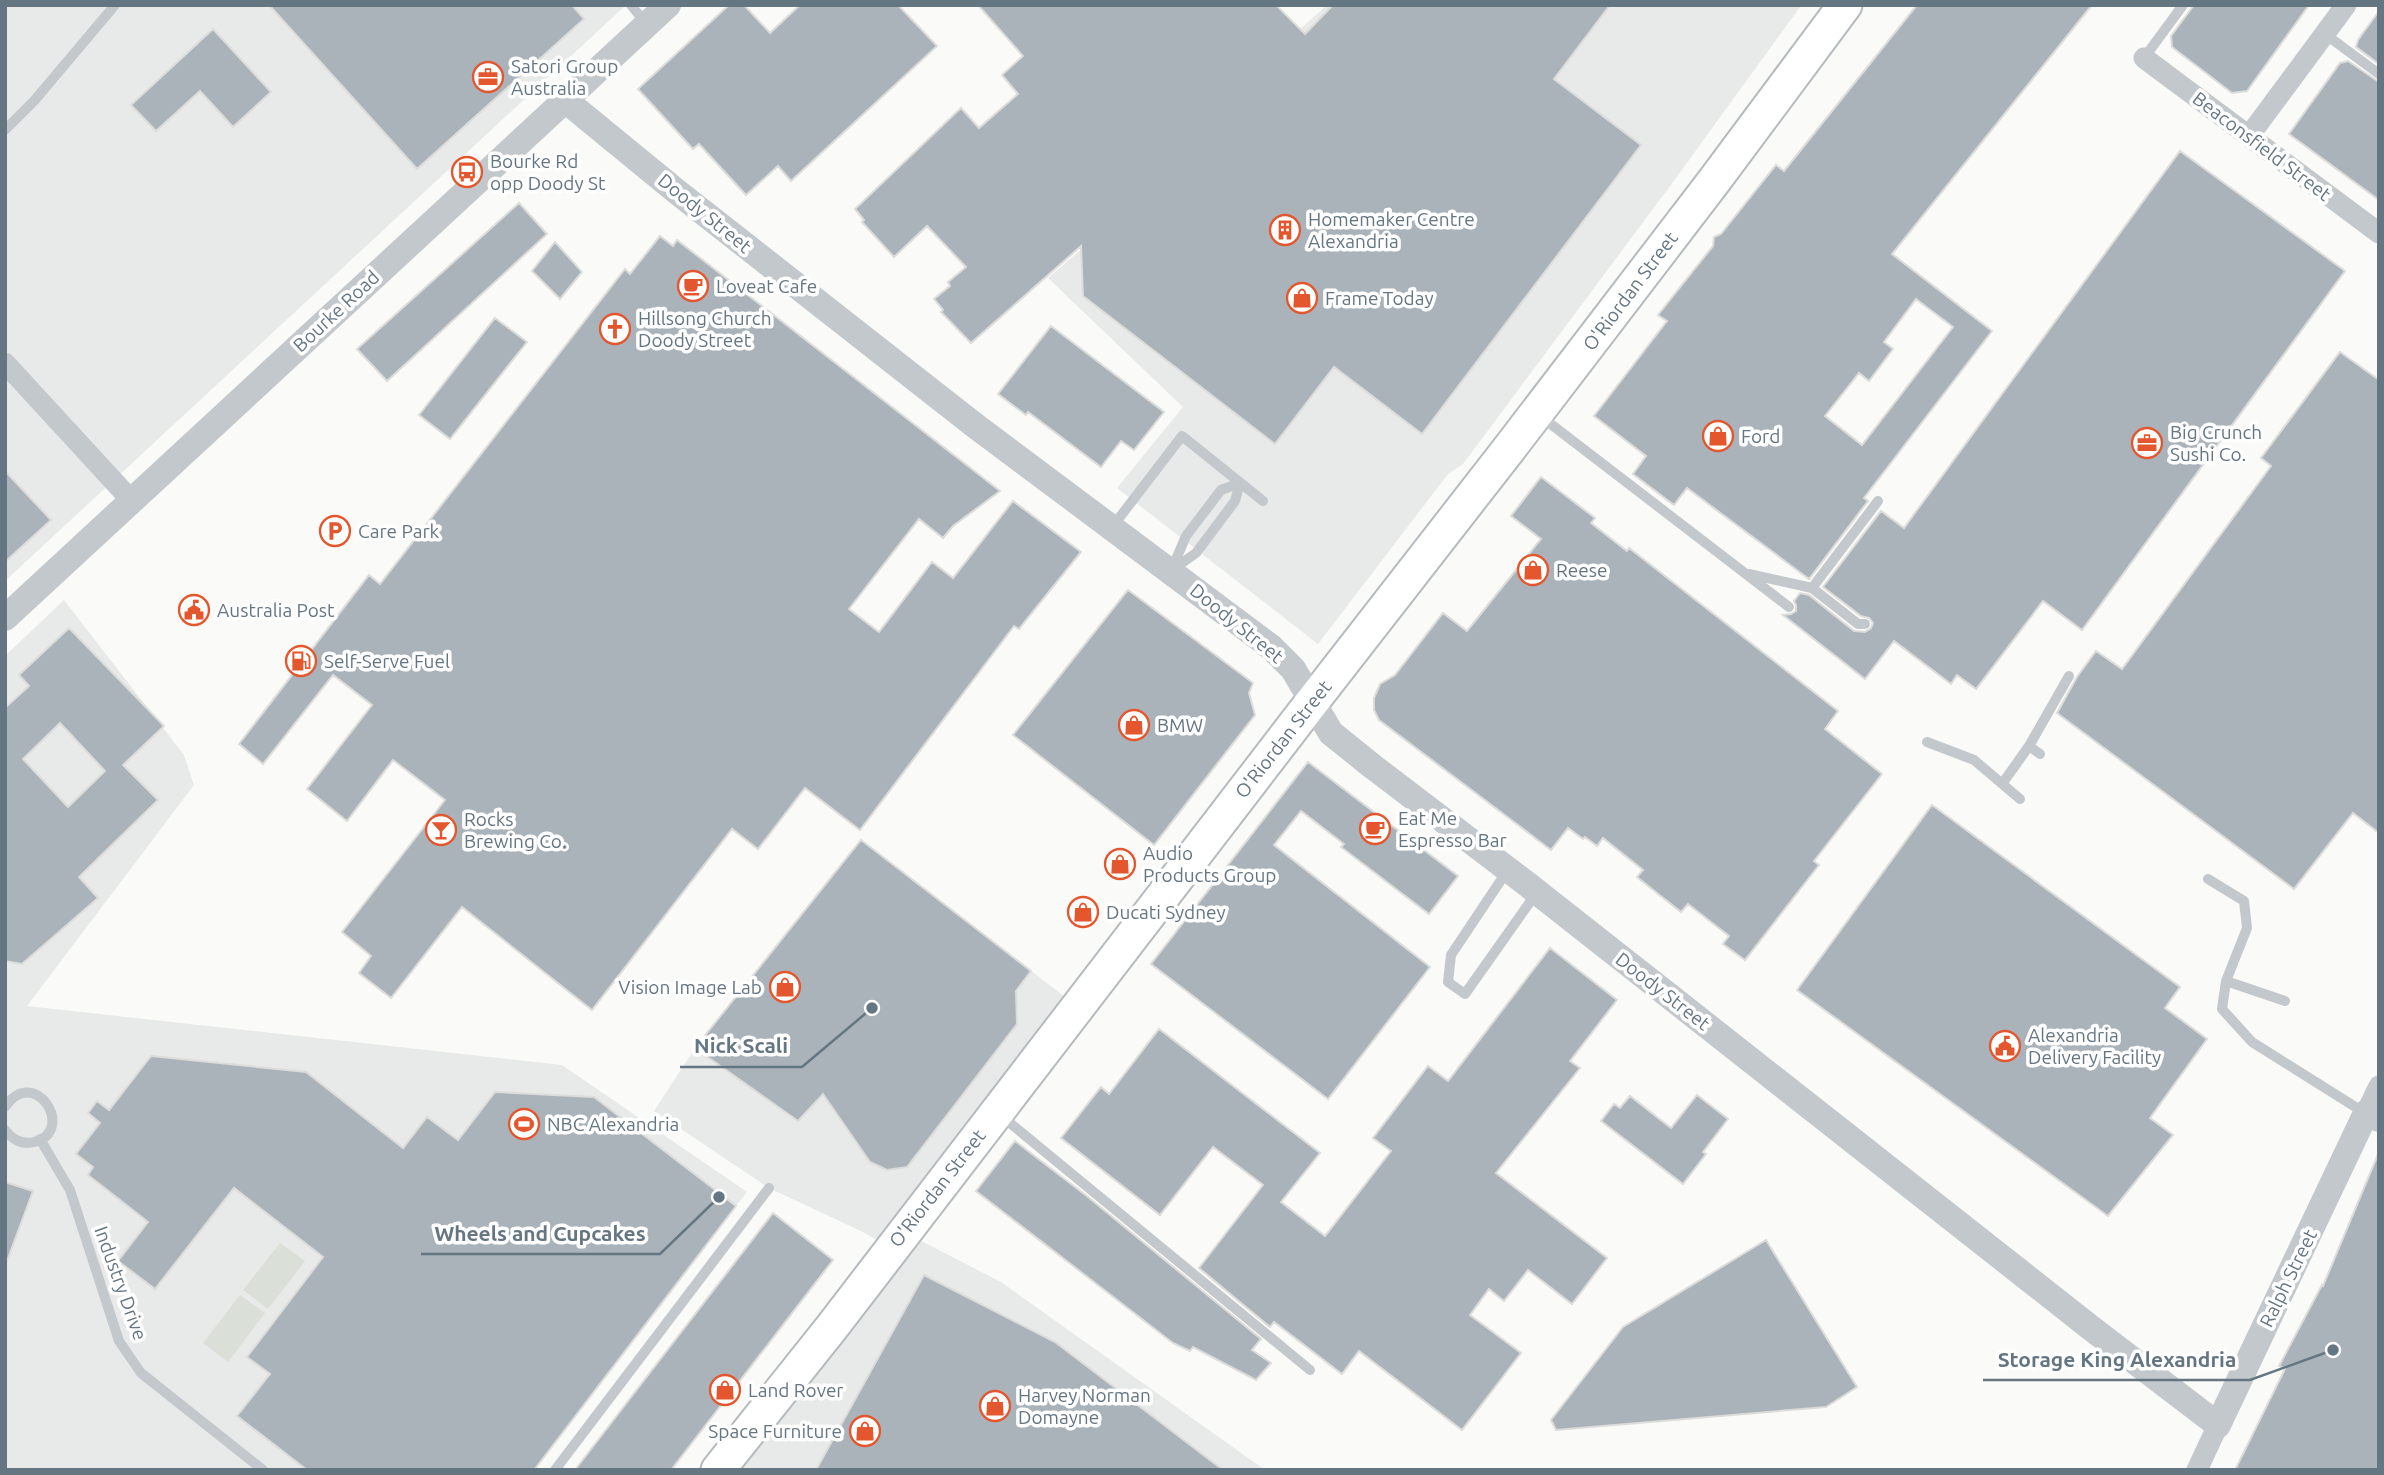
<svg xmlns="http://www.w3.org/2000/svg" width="2384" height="1475" viewBox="0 0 2384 1475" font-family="Ubuntu,sans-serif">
<rect width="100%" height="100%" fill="#fafaf8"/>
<path fill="#e8e9e9" d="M 5,5 L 626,5 L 5,581 Z
M 1327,5 L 1800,7 L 1676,178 L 1463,464 L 1448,474 L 1318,644 L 1117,488 L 1183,407 L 1048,278 L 1188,157 L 1297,32 Z
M 64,600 L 184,755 L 194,785 L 27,1006 L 562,1065 L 747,1192 L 530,1470 L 5,1470 L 5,656 Z
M 861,840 L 1078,1007 L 904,1232 L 1001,1282 L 1265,1470 L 743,1470 L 727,1457 L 891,1248 L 863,1232 L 769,1188 L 654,1111 L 695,1048 Z"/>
<path fill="#dadfd7" d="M 280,1243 L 305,1261 L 268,1309 L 243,1290 Z
M 240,1295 L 265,1313 L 228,1362 L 203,1343 Z"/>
<path fill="#aab3b9" stroke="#dcdcda" stroke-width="2" fill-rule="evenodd" d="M 269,5 L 572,5 L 584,19 L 417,169 Z
M 729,5 L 744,5 L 770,33 L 800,5 L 898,5 L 937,46 L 791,181 L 778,166 L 746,195 L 699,144 L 693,149 L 638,89 Z
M 978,5 L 1276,5 L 1305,34 L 1333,5 L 1610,5 L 1554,79 L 1641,145 L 1422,434 L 1334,367 L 1275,444 L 1083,296 L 1081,246 L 971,343 L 941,312 L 943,310 L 934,299 L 950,286 L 948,282 L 966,267 L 927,226 L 894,257 L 862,222 L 864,220 L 855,209 L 961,108 L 979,128 L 1018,94 L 1002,75 L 1023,56 Z
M 1917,5 L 2092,5 L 1892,254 L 1992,331 L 1864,498 L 1868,501 L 1809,579 L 1687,488 L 1674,505 L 1633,474 L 1646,456 L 1594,416 L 1667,321 L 1658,315 L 1713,246 L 1714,237 L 1721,234 L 1776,165 L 1784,171 ZM 1916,299 L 1953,327 L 1862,445 L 1825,416 L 1859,373 L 1869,381 L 1893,349 L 1884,342 Z
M 2194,5 L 2309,5 L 2247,91 L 2232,93 L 2172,47 L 2171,36 Z
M 2379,11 L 2379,64 L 2356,47 L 2358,40 Z
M 213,29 L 271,92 L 233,127 L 200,91 L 156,131 L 131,105 Z
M 2348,61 L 2379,82 L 2379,200 L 2289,134 L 2340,63 Z
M 2180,151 L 2345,271 L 2082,630 L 2043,601 L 1976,689 L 1957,675 L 1951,684 L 1894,641 L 1865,679 L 1783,615 L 1791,614 L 1796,611 L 1796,605 L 1794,601 L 1800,593 L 1809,595 L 1854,631 L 1865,632 L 1871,628 L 1873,623 L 1869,618 L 1861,616 L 1823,587 L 1881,511 L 1904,528 Z
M 519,203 L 547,234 L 387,381 L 357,349 Z
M 660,236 L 673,246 L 677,240 L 1000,491 L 953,526 L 943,538 L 919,519 L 849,609 L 879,632 L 932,562 L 953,578 L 1013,501 L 1081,552 L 1019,629 L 1014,626 L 860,830 L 805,788 L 758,849 L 732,829 L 592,1010 L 462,907 L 391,998 L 359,973 L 371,956 L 342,932 L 445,800 L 393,760 L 347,821 L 307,789 L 372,705 L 333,675 L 263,764 L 239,744 L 369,575 L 380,584 L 625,269 L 630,274 Z
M 555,242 L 582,272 L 560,299 L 532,271 Z
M 495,318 L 527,342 L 450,439 L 419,415 Z
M 1051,326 L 1164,412 L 1134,450 L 1121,441 L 1101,467 L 1028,412 L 1026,415 L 998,394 Z
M 2340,352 L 2379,380 L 2379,833 L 2353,813 L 2294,889 L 2057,713 L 2077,677 L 2096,651 L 2122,669 L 2271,466 L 2261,458 Z
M 5,471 L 51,520 L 5,562 Z
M 1541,477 L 1595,518 L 1591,523 L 1627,551 L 1629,548 L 1838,711 L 1825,729 L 1882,774 L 1814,861 L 1819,865 L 1745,960 L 1723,944 L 1729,936 L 1688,904 L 1681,912 L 1637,877 L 1643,870 L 1603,838 L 1597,846 L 1585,837 L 1583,839 L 1568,828 L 1551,850 L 1379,720 L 1374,710 L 1374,698 L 1380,684 L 1395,675 L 1443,613 L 1467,631 L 1541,539 L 1511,516 Z
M 1128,590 L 1253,683 L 1249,693 L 1255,715 L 1154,845 L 1013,735 Z
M 69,628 L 164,726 L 123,765 L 158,800 L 79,877 L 98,898 L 22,964 L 5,961 L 5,708 L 29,686 L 19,675 ZM 60,723 L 105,771 L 68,807 L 23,759 Z
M 1308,762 L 1458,876 L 1429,914 L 1341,847 L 1344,844 L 1301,811 L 1274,845 L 1430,967 L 1328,1099 L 1151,964 Z
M 1932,805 L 2180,987 L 2165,1008 L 2207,1039 L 2150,1118 L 2173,1135 L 2108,1216 L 1797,990 Z
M 861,840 L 1031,971 L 1016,991 L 1017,1024 L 907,1167 L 887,1170 L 870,1162 L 823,1094 L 798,1121 L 695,1048 Z
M 1550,948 L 1617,1000 L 1570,1061 L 1580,1068 L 1496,1173 L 1607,1258 L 1572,1304 L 1528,1270 L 1504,1301 L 1489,1289 L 1470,1315 L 1521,1353 L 1462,1430 L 1359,1351 L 1342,1374 L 1274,1322 L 1270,1327 L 1199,1268 L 1263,1185 L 1213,1147 L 1160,1215 L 1061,1138 L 1101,1087 L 1109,1094 L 1159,1029 L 1320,1153 L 1281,1202 L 1325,1236 L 1391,1151 L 1373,1138 L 1428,1066 L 1448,1081 Z
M 151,1056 L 306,1072 L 403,1148 L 427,1117 L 458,1140 L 495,1092 L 594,1097 L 736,1206 L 534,1470 L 307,1470 L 237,1416 L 270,1374 L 247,1357 L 323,1257 L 234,1188 L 155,1289 L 118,1261 L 148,1222 L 88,1175 L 93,1167 L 76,1154 L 100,1123 L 88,1113 L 97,1101 L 109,1110 Z
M 1697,1095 L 1728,1119 L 1703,1152 L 1706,1154 L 1683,1184 L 1601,1121 L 1614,1104 L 1620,1108 L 1630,1096 L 1671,1128 Z
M 1015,1141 L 1088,1197 L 1261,1339 L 1252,1350 L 1271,1363 L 1256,1380 L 1193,1347 L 1190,1351 L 1173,1343 L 976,1191 Z
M 2379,1152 L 2379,1470 L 2235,1470 L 2285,1369 L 2279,1366 L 2322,1285 L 2323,1286 Z
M 5,1182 L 33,1191 L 7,1261 L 5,1260 Z
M 773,1213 L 833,1260 L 671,1470 L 575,1470 Z
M 1766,1240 L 1857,1387 L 1826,1407 L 1556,1430 L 1551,1420 L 1623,1327 Z
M 924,1275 L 1055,1342 L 1223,1470 L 816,1470 Z"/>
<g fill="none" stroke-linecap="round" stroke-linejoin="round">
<g stroke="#b5babe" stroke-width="37">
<path id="primary" d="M 718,1470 L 832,1327 L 1312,702 L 1512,445 L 1714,181 L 1845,5"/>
</g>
<path stroke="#c3c8cc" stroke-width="10" d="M 631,5 L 647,25
M 2325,34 L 2379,74
M 2144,58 L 2183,5
M 5,130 L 34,101 L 115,5
M 1539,415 L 1789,607
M 1113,526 L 1182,436 L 1263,501
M 1172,570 L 1196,553 L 1235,501 L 1240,483
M 1171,571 L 1186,536 L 1221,490 L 1240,483
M 1749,574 L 1812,588 L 1878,501
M 1812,588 L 1858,624 L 1865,624
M 1927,742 L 1974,760 L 2020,799
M 2029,746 L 2069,676
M 2002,784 L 2029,746 L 2040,754
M 1507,871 L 1451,955 L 1448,982 L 1465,994 L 1537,892
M 2208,879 L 2244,901 L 2247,928 L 2226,981 L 2222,1009 L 2252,1042 L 2365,1113
M 2226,981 L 2285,1001
M 5,1107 C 35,1063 77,1132 34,1142 C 22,1145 12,1139 5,1130
M 999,1114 L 1310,1370
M 40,1139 L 70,1190 L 119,1341 L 141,1373 L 263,1470
M 555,1470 L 769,1188"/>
<path stroke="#c3c8cc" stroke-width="21" d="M 2144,58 L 2379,233
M 2249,136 L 2346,5
M 5,363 L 131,500
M 2366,1113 L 2379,1086
M 2197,1470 L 2218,1425"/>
<path stroke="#c3c8cc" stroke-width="26" d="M 565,100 L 676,191 L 973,424 L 1271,647 L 1293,669 L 1331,733 L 1372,766 L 1527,884 L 2091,1328 L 2218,1425 L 2366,1113 L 2379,1119
M 5,618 L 668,5"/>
<use href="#primary" stroke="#fff" stroke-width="33"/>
</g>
<defs>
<g id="office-ring" transform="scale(1.575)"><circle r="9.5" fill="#fff" stroke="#e4572e" stroke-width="1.5"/><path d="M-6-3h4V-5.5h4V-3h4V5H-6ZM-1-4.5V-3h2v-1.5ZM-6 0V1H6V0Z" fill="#e4572e"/></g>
<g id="bus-ring" transform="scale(1.575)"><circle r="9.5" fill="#fff" stroke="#e4572e" stroke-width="1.5"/><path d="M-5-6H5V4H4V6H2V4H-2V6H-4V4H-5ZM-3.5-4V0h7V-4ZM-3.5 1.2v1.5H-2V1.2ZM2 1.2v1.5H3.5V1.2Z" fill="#e4572e"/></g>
<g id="building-ring" transform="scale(1.575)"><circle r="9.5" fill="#fff" stroke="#e4572e" stroke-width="1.5"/><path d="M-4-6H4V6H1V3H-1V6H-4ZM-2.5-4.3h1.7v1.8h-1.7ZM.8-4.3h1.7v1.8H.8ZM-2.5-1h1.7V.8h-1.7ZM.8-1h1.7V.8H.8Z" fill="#e4572e"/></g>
<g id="cafe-ring" transform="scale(1.575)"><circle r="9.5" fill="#fff" stroke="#e4572e" stroke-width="1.5"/><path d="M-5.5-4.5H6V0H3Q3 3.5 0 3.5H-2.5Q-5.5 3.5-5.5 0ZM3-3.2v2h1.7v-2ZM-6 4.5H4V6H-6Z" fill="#e4572e"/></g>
<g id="shop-ring" transform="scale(1.575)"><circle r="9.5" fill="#fff" stroke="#e4572e" stroke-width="1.5"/><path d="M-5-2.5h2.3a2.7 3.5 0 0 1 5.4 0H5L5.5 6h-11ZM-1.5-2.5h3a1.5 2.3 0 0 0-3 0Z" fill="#e4572e"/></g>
<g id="church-ring" transform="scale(1.575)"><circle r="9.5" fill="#fff" stroke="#e4572e" stroke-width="1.5"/><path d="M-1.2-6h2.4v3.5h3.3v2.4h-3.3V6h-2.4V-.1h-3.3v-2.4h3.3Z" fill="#e4572e"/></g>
<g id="parking-ring" transform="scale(1.575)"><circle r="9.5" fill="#fff" stroke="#e4572e" stroke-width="1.5"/><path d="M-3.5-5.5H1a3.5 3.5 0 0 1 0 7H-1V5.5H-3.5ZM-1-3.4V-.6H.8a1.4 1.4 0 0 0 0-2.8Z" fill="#e4572e"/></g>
<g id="civic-ring" transform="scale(1.575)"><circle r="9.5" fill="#fff" stroke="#e4572e" stroke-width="1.5"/><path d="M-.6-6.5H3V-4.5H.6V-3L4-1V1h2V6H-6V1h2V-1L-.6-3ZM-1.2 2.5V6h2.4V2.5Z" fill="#e4572e"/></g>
<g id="fuel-ring" transform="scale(1.575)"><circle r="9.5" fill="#fff" stroke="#e4572e" stroke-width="1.5"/><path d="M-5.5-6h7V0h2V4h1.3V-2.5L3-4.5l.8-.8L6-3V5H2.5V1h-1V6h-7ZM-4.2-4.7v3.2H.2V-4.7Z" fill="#e4572e"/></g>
<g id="bar-ring" transform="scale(1.575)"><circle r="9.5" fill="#fff" stroke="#e4572e" stroke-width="1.5"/><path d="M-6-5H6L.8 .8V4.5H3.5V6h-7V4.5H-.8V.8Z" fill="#e4572e"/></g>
<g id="stadium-ring" transform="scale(1.575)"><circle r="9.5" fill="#fff" stroke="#e4572e" stroke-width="1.5"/><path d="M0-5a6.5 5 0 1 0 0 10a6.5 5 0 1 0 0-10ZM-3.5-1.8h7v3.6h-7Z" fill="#e4572e"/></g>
</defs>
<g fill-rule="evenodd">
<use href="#office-ring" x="488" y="77"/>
<use href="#bus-ring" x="467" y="172"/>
<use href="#building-ring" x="1285" y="230"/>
<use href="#cafe-ring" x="693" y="286"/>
<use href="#shop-ring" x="1302" y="298"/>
<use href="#church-ring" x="615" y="329"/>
<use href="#shop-ring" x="1718" y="436"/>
<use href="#office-ring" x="2147" y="443"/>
<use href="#parking-ring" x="335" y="531"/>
<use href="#shop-ring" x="1533" y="570"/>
<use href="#civic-ring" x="194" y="610"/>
<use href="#fuel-ring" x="301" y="661"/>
<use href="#shop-ring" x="1134" y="725"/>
<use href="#cafe-ring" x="1375" y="829"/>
<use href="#bar-ring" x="441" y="830"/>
<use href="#shop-ring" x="1120" y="864"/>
<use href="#shop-ring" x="1083" y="912"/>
<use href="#shop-ring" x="785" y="987"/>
<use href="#civic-ring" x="2005" y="1046"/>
<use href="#stadium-ring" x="524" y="1124"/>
<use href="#shop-ring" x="725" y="1390"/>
<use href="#shop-ring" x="995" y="1406"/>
<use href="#shop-ring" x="865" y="1431"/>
</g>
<g text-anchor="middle" stroke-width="7" stroke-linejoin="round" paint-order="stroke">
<g font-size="19" fill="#657683" stroke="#fff" text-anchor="start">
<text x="511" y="73">Satori Group<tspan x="511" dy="22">Australia</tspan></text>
<text x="490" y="168">Bourke Rd<tspan x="490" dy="22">opp Doody St</tspan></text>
<text x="1308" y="226">Homemaker Centre<tspan x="1308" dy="22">Alexandria</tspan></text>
<text x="716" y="293">Loveat Cafe</text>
<text x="1325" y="305">Frame Today</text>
<text x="638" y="325">Hillsong Church<tspan x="638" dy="22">Doody Street</tspan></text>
<text x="2170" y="439">Big Crunch<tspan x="2170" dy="22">Sushi Co.</tspan></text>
<text x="1741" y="443">Ford</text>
<text x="358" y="538">Care Park</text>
<text x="1556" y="577">Reese</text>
<text x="217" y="617">Australia Post</text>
<text x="324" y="668">Self-Serve Fuel</text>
<text x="1157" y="732">BMW</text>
<text x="1398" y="825">Eat Me<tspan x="1398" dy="22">Espresso Bar</tspan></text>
<text x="464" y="826">Rocks<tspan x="464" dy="22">Brewing Co.</tspan></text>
<text x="1143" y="860">Audio<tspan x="1143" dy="22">Products Group</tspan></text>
<text x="1106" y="919">Ducati Sydney</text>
<text x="762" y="994" text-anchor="end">Vision Image Lab</text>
<text x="2028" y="1042">Alexandria<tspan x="2028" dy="22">Delivery Facility</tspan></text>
<text x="547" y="1131">NBC Alexandria</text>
<text x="748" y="1397">Land Rover</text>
<text x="1018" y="1402">Harvey Norman<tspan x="1018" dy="22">Domayne</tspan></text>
<text x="842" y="1438" text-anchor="end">Space Furniture</text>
</g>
<g font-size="19" fill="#657683" stroke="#fff">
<text transform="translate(2262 146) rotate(37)" y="7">Beaconsfield Street</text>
<text transform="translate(705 213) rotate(39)" y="7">Doody Street</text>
<text transform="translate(1630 291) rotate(-53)" y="7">O'Riordan Street</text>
<text transform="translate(336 311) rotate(-43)" y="7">Bourke Road</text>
<text transform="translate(1237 623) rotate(39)" y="7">Doody Street</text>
<text transform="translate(1283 739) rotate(-52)" y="7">O'Riordan Street</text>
<text transform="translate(1663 991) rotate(38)" y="7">Doody Street</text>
<text transform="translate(937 1188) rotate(-52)" y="7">O'Riordan Street</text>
<text transform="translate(2288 1278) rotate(-64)" y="7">Ralph Street</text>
<text transform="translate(121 1283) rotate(70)" y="7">Industry Drive</text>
</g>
</g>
<path fill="none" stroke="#657683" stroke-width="2.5" d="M872 1008L802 1067H680M719 1197L660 1254H421M2333 1350L2250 1380H1983"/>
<g fill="#657683" stroke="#fff" stroke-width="2.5">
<circle cx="872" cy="1008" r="7"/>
<circle cx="719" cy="1197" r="7"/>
<circle cx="2333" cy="1350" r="7"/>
</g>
<g font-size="21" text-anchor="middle" font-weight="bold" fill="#657683" stroke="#fff" stroke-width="7" stroke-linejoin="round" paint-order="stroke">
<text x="741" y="1053">Nick Scali</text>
<text x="540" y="1241">Wheels and Cupcakes</text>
<text x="2117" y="1367">Storage King Alexandria</text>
</g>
<rect width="2384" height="1475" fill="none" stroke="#657683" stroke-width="14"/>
</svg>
